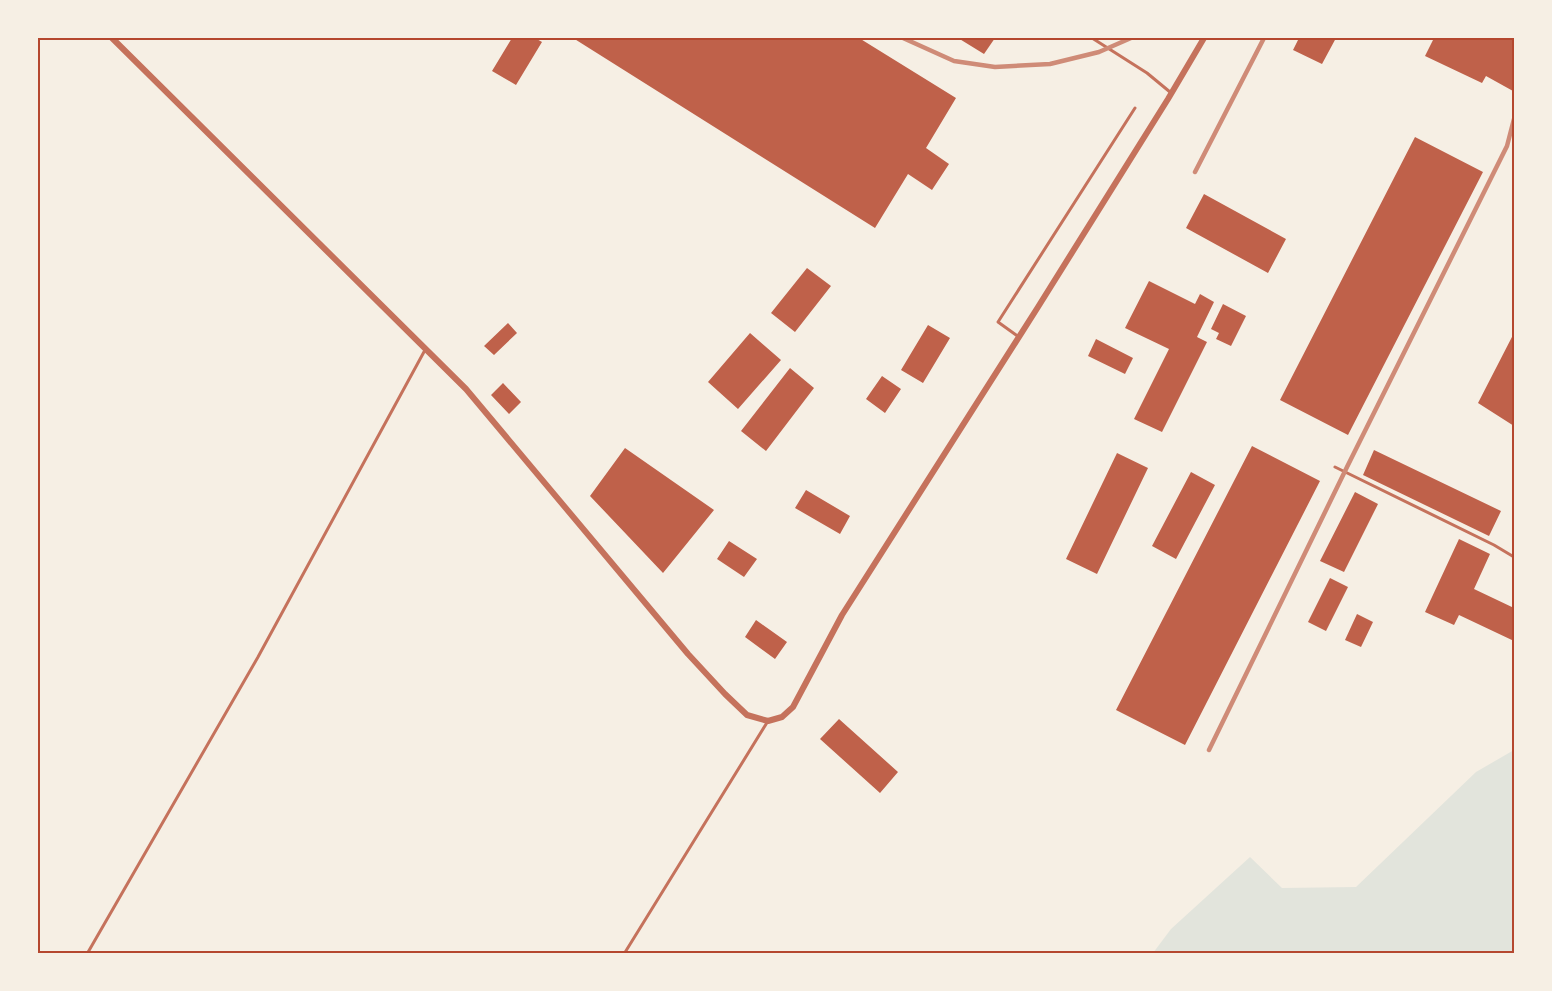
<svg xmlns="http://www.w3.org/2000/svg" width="1552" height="991" viewBox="0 0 1552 991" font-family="Arial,sans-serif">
<rect width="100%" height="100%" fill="#f6efe4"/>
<path fill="#e2e4dc" d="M 1514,750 L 1514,953 L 1153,953 L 1171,929 L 1250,857 L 1282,888 L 1356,887 L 1476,772 Z"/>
<path fill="#bf614a" d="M 512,38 L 535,38 L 542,42 L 516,85 L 492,71 Z
M 573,38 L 859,38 L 956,98 L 926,148 L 949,164 L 932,190 L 908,174 L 875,228 Z
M 958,38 L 995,38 L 984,54 Z
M 1299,38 L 1336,38 L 1322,64 L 1293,50 Z
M 1434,38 L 1514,38 L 1514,85 L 1513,91 L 1486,76 L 1482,83 L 1425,56 Z
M 1415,137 L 1483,172 L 1348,435 L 1280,400 Z
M 1204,194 L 1286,239 L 1268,273 L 1186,228 Z
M 807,268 L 831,286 L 795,332 L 771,313 Z
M 1149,281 L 1195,304 L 1200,294 L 1214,302 L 1197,337 L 1207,342 L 1162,432 L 1134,419 L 1169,349 L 1125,328 Z
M 1223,304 L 1246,316 L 1231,346 L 1216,339 L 1219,333 L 1211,329 Z
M 508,323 L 517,333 L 494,355 L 484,346 Z
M 928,325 L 950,338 L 923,383 L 901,370 Z
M 750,333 L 781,360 L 738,409 L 708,382 Z
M 1514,333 L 1514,426 L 1478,403 Z
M 1096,339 L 1133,358 L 1125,374 L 1088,356 Z
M 790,368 L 814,388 L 766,451 L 741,431 Z
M 882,376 L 901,389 L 885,413 L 866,399 Z
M 503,383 L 521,402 L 509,414 L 491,395 Z
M 1252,446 L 1320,481 L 1185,745 L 1116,710 Z
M 625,448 L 714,510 L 663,573 L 590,496 Z
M 1374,450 L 1501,511 L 1489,536 L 1363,475 Z
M 1117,453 L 1148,468 L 1097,574 L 1066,559 Z
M 1191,472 L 1215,485 L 1176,559 L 1152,546 Z
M 806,490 L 850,516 L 840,534 L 795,508 Z
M 1355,492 L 1378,504 L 1344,572 L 1320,561 Z
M 1459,539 L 1490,554 L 1474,589 L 1514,608 L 1514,641 L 1459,615 L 1454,625 L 1425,612 Z
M 729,541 L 757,559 L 744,577 L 717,559 Z
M 1330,578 L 1348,587 L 1326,631 L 1308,622 Z
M 1357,614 L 1373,622 L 1361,647 L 1345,640 Z
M 756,620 L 787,642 L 775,659 L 745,637 Z
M 839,719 L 898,772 L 880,793 L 820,739 Z"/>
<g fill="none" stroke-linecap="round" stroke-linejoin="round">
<path stroke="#c5725c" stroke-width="3" d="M 1092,38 L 1147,73 L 1170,92
M 1019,337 L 998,322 L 1135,108
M 1335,467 L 1494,545 L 1514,557
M 87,954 L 258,657 L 425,350
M 624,954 L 768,721"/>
<path stroke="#c5725c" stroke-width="6" d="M 112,38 L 466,389 L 688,654 L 725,694 L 747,715 L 768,721 L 782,717 L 793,707 L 842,615 L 1038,307 L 1168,99 L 1204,38"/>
<path stroke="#cf8b77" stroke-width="4.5" d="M 903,38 L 954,61 L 995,67 L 1050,64 L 1099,52 L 1131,38
M 1195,172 L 1264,38
M 1209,750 L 1347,467 L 1507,146 L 1514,119"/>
</g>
<rect width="1552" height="991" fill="none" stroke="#f6efe4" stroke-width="78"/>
<rect x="39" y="39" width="1474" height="913" fill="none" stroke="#b5482f" stroke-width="2"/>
</svg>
